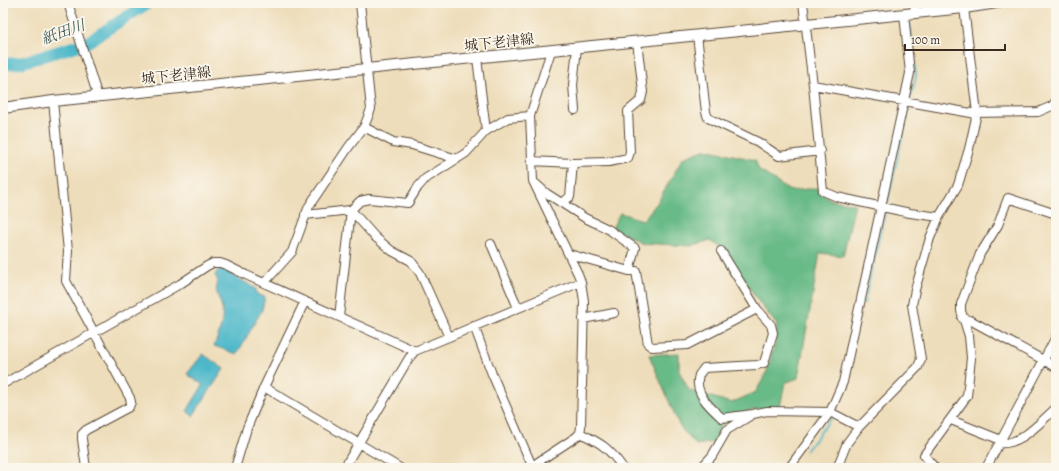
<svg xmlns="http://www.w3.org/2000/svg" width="1059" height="471" viewBox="0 0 1059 471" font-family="Alegreya,'Noto Serif JP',serif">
<rect width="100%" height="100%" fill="#fbf7ec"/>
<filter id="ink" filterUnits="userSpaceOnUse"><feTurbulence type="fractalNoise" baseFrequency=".025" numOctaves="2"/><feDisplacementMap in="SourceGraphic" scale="8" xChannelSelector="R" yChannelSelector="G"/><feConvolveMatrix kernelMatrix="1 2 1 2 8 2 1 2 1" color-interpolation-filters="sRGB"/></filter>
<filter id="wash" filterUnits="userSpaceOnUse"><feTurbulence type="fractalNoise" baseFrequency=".012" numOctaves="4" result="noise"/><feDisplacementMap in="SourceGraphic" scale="16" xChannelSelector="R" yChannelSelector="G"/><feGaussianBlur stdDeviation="0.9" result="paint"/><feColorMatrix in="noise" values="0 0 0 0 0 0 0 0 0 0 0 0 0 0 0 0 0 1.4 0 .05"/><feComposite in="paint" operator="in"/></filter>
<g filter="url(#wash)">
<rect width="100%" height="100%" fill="#eeddba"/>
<path fill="#68ba86" stroke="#527252" d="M 706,149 L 755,160 L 759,170 L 790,191 L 816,188 L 831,200 L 855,204 L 843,256 L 820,253 L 798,378 L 785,383 L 780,407 L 751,410 L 721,425 L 715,442 L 696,445 L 680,427 L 649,355 L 679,353 L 679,371 L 689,390 L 731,403 L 756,392 L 767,371 L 776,340 L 777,325 L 761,305 L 724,251 L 710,240 L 691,246 L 642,243 L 612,228 L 620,213 L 643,220 L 657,203 L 683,158 Z"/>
<path fill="#4cb7c9" stroke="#447074" d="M 219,269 L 224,270 L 255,288 L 258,295 L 265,297 L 262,310 L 237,354 L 214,346 C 219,334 224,321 222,309 C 220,296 214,296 218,281 L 215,275 Z
M 203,354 L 224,369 L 193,416 L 187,411 L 203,385 L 187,374 Z"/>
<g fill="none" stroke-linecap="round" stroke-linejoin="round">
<path stroke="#4cb7c9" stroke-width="2" d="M 910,99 L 916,77 L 910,24
M 887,204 L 909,106
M 864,303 L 885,212
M 835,410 L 843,391
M 806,451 L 832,417"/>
<path stroke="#4cb7c9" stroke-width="12" d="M 3,64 L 20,63 L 86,43 L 148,3"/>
</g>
</g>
<g filter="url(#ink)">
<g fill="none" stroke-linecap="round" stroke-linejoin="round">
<g stroke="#564535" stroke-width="10">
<path id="minor" d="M 68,3 L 98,97
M 803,3 L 813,85 L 823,191 L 837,197 L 910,213 L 939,217
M 914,3 L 915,13
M 697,35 L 706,112 L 708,118 L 758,142 L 779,156 L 820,151
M 477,58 L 486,131
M 813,85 L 971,113 L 1038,112 L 1052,106 L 1056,101
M 53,101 L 68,251 L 66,281 L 130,398 L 131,402 L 129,407 L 86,430 L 82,434 L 82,439 L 86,468
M 575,110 L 573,85 L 577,48
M 364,127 L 393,142 L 412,145 L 457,159
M 531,161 L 573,163 L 609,162 L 628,158 L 630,152 L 628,111 L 641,100 L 643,92 L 637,41
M 536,184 L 546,193 L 585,218 L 608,229 L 635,248 L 629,271
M 561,203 L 570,197 L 573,163
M 351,210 L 375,237 L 392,251 L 411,261 L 420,273 L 449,337
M 305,215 L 351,210
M 491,244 L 518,308
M 569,254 L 629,271 L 636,271 L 648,344 L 652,347 L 687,345 L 757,309 L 721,251
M 264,283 L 292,252 L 309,206 L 348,148 L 364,127 L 371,109 L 360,3
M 339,317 L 351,210 L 360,201 L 369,199 L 408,203 L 418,187 L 425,179 L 466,153 L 486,131 L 508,118 L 530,116
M 962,318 L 970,320 L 1056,367
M 583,319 L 614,313
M 474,326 L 492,374 L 533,468
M 3,384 L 180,284 L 207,266 L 213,263 L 220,263 L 226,265 L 246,275 L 415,351
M 264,387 L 400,468
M 753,414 L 722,418 C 711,408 693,393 699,375 C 700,373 703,370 704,368 L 757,365 L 764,363 L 773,333 L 771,325 L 757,309
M 951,420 L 1001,440
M 580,433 C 601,443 609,448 623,468
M 999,443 C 1021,446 1041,421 1056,408
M 235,468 L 247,428 L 264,387 L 305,301
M 344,468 L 409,358 L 415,351 L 581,282
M 533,468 L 538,462 L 576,437 L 580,433 L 581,427 L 584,301 L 581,282 L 578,274 L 533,181 L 530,116 L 551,51
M 701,468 L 712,456 L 727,430 L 753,414 L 767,411 L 830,412 L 859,427
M 789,468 L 830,412 L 843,382 L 910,73 L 904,14
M 837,468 L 847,443 L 859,427 L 918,367 L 921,359 L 912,305 L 915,290 L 930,238 L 939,217 L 958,185 L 969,149 L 977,113 L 964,8
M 935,468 L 924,455 L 967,396 L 971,358 L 969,336 L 961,311 L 961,304 L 980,254 L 998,225 L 1008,198 L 1056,214
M 986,468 L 1056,337"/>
</g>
<g stroke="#564535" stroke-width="12">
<path id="major" d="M 3,108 L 53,101 L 964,8 L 997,3"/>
</g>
<use href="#minor" stroke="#fff" stroke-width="8"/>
<use href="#major" stroke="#fff" stroke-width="10"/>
</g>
</g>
<g text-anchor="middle" stroke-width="3.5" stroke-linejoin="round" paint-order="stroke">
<g font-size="14" fill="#3b2a1e" stroke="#fbf7ec">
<text transform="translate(499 42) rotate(-6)" y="5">城下老津線</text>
<text transform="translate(176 75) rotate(-6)" y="5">城下老津線</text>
</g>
<g font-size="15" font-style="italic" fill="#415b5a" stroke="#fbf7ec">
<text transform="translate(63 32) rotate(-20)" y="5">紙田川</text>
</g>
</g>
<rect width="1059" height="471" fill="none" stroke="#fbf7ec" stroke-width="16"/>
<path d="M905 44v6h100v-6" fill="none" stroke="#3b2a1e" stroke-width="2"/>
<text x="911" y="44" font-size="12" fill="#3b2a1e" stroke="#fbf7ec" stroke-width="3" paint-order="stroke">100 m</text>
</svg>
